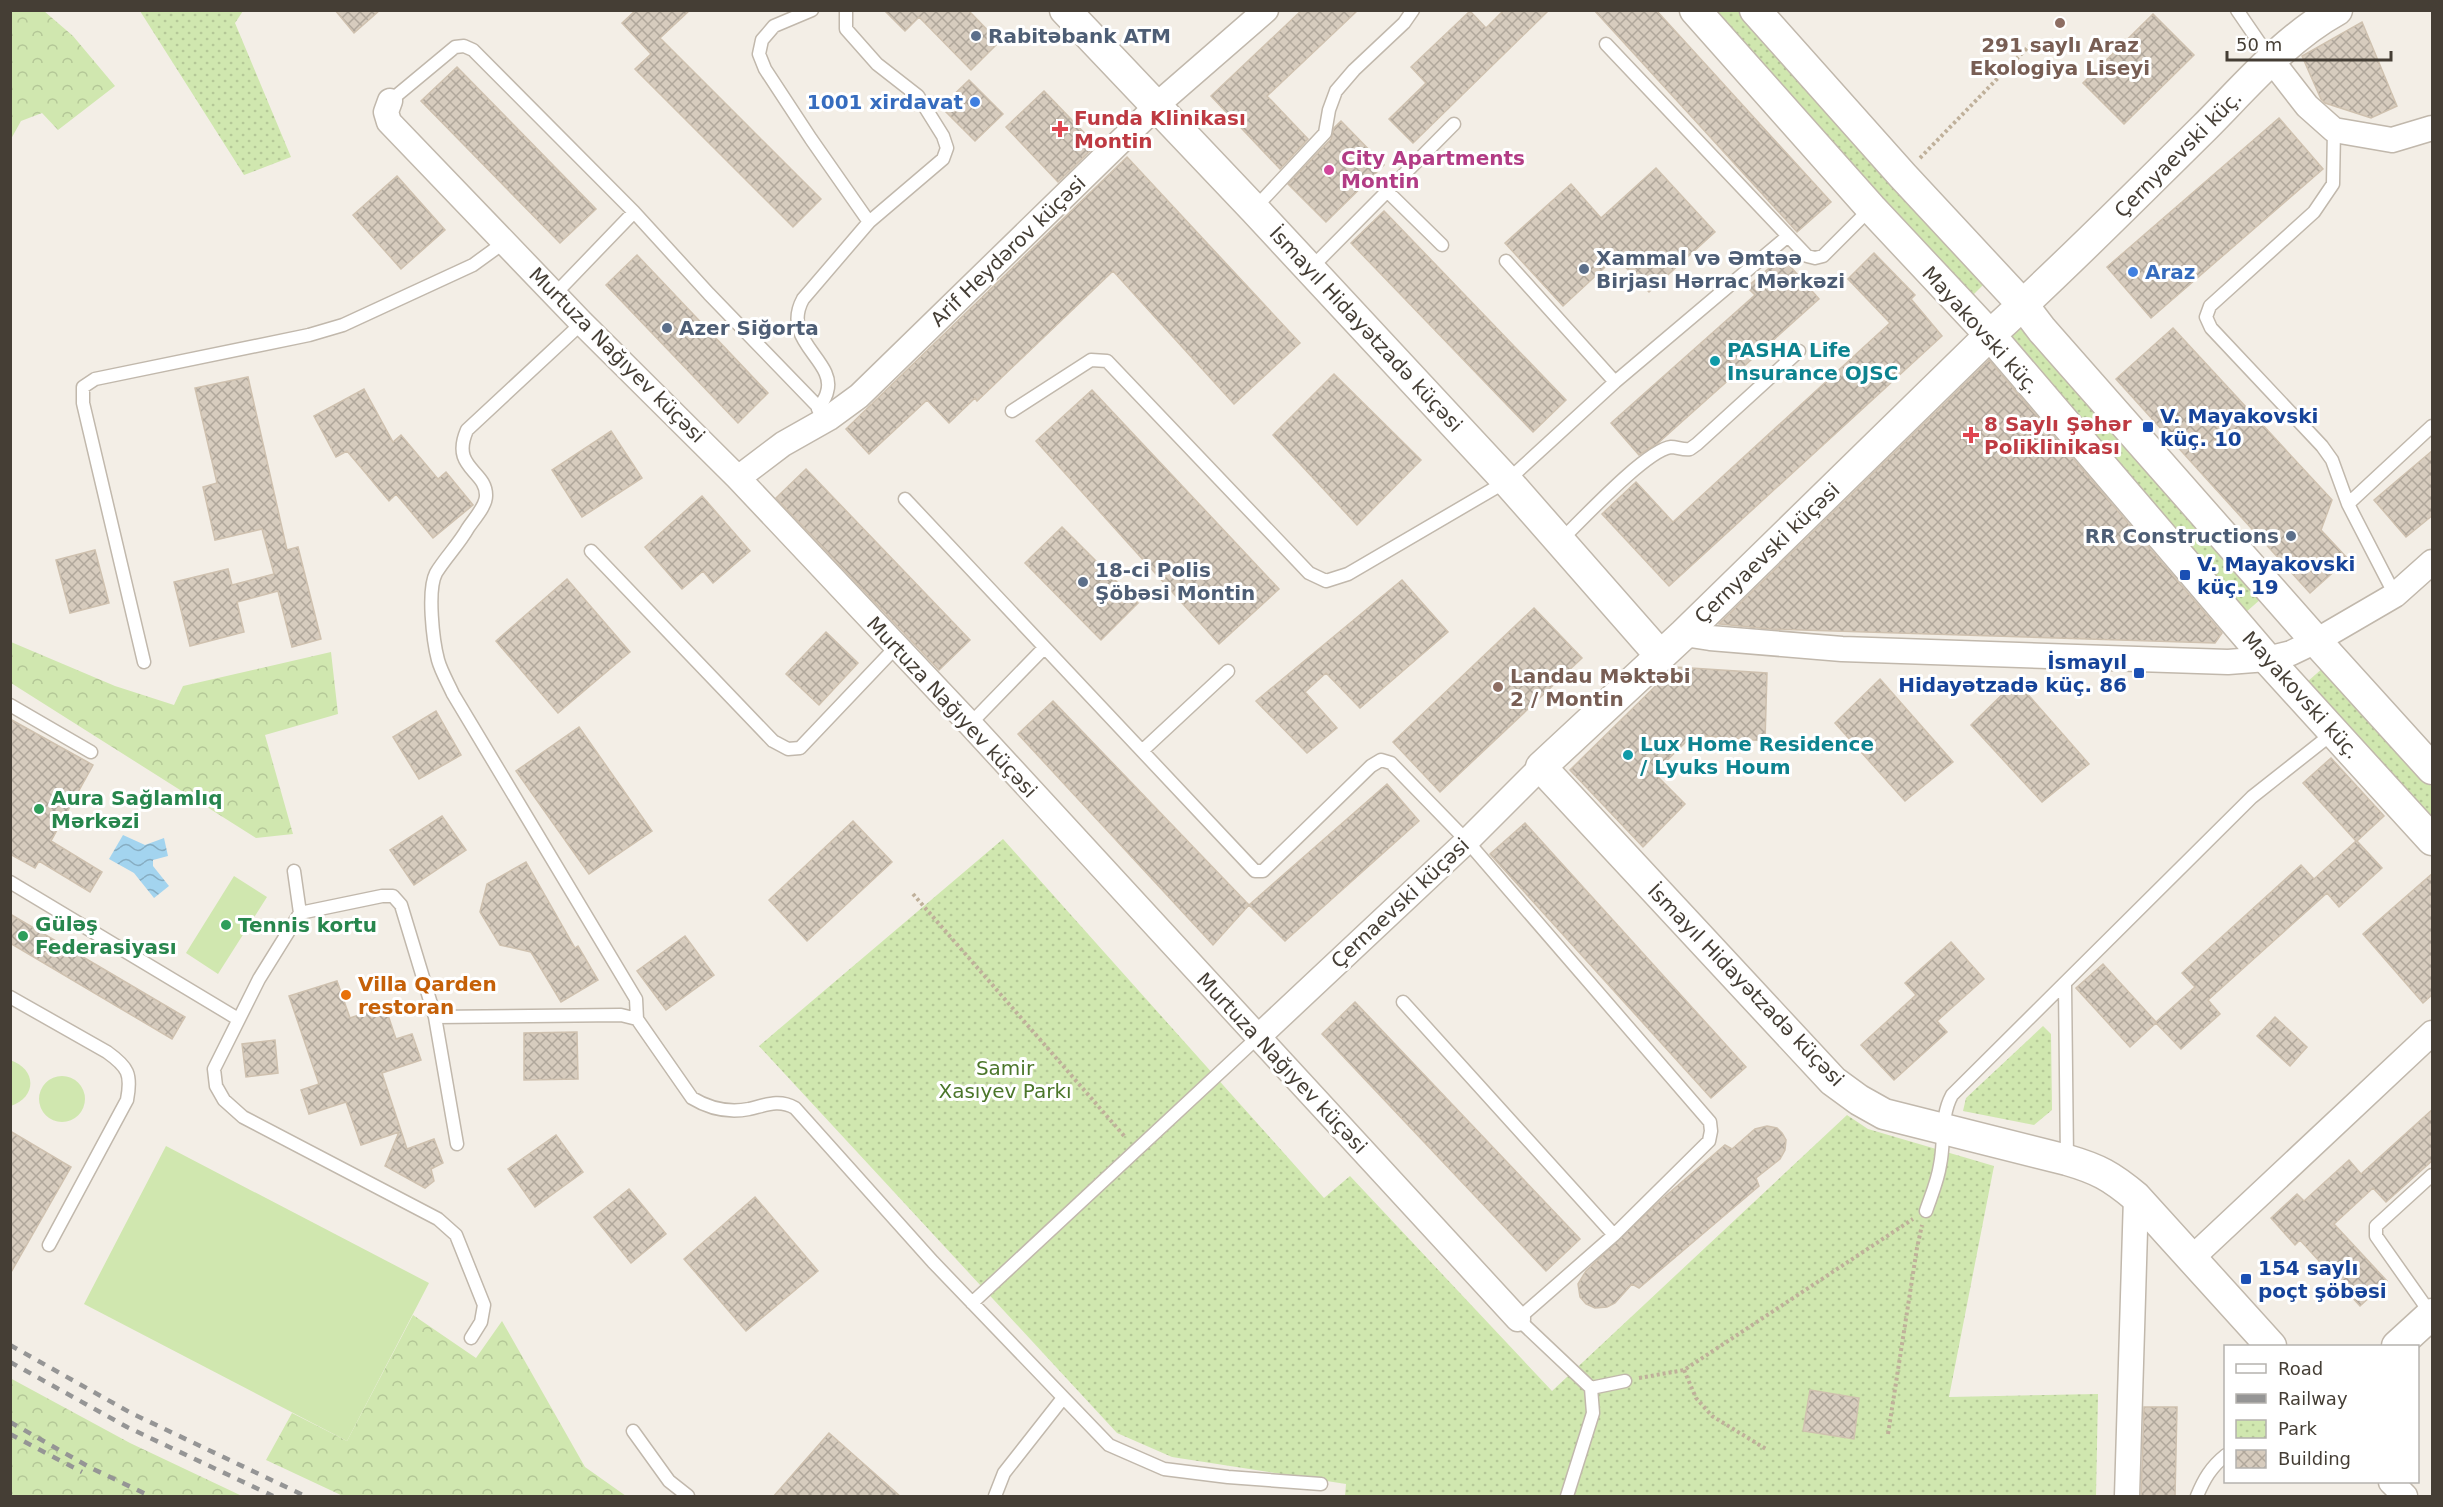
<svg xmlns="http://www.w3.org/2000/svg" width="2443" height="1507" viewBox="0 0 2443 1507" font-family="'DejaVu Sans',sans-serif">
<defs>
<pattern id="forest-crowns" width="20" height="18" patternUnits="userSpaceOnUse" patternTransform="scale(1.5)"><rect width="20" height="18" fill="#d0e7af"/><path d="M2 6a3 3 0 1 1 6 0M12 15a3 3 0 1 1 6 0" fill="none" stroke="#b4c797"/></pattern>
<pattern id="park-dots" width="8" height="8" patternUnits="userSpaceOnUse" patternTransform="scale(1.5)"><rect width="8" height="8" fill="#d0e7af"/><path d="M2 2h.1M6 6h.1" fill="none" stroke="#b4c797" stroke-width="1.8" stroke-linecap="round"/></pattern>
<pattern id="water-waves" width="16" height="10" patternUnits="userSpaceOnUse" patternTransform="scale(1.5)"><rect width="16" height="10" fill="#a3d4ef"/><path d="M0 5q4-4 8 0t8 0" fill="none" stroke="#87adc2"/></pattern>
<pattern id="building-cross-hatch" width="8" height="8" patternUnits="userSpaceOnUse" patternTransform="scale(1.5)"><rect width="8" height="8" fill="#d7ccbe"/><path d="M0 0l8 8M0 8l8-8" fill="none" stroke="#b0a79b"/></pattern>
</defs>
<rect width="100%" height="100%" fill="#f3eee6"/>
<path fill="#d0e7af" d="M 234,876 L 267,897 L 218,974 L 186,953 Z
M 10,1060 C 37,1069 37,1097 11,1106 Z
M39 1099a23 23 0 1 1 46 0a23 23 0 1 1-46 0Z
M 166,1146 L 429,1283 L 347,1441 L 84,1304 Z"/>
<path fill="url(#forest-crowns)" d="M 11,10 L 44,11 L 73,36 L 115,86 L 58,130 L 42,113 L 21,121 L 11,139 Z
M 11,642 L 115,686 L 174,705 L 183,686 L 331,652 L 338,714 L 265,735 L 293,834 L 256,838 L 11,683 Z
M 413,1315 L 476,1358 L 502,1321 L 585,1467 L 626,1496 L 343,1496 L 266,1460 L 292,1413 L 347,1441 Z
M 10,1378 L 130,1443 L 242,1496 L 11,1496 Z"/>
<path fill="url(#park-dots)" d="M 140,11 L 243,11 L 235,23 L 291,157 L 244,175 Z
M 1710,11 L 1741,11 L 1984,284 L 1968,300 Z
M 2019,319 L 2262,598 L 2245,613 L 2002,334 Z
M 2324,667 L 2432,787 L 2432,821 L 2307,682 Z
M 1003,839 L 1324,1198 L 1350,1176 L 1552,1391 L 1847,1115 L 1868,1129 L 1994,1166 L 1949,1397 L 2098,1394 L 2096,1496 L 1345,1496 L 1346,1484 L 1172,1457 L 1117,1433 L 759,1046 Z
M 2043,1026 L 2051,1034 L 2052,1110 L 2034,1125 L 1963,1111 L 1966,1098 Z"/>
<path fill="url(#water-waves)" d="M 123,835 L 145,845 L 164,838 L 168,856 L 153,860 L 153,866 L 169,886 L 154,898 L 134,873 L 109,859 Z"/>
<path fill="url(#building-cross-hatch)" stroke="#cfc1af" stroke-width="1.5" d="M 335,10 L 380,10 L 354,33 Z
M 636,10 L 690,10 L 660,38 L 821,199 L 793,227 L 635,69 L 651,54 L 622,23 Z
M 884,10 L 968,10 L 999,42 L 971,70 L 919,17 L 905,31 Z
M 1302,10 L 1358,10 L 1267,96 L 1308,139 L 1280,169 L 1211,96 Z
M 1504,10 L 1549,10 L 1413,143 L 1389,119 L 1426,83 L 1411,67 L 1470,11 L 1486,28 Z
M 1594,10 L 1656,10 L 1831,202 L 1797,232 Z
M 2153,14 L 2194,55 L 2124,124 L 2083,83 Z
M 2362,22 L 2397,106 L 2371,118 L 2325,103 L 2321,99 L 2302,56 Z
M 457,67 L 596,209 L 560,243 L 421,101 Z
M 969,80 L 1003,114 L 975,141 L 941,107 Z
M 1044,91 L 1096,145 L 1058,182 L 1006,127 Z
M 2279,118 L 2323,169 L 2151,318 L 2107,267 Z
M 1341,121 L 1384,165 L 1326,222 L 1288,184 L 1331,139 L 1334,128 Z
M 1127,157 L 1300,343 L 1234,404 L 1113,271 L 977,401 L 975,398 L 949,423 L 927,400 L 869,454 L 846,429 Z
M 1656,168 L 1715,232 L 1649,292 L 1616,257 L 1563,306 L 1505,243 L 1571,184 L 1601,218 Z
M 397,176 L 445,230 L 401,269 L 353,215 Z
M 1384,211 L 1566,400 L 1533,432 L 1351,243 Z
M 1874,253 L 1915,295 L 1911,299 L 1942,336 L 1669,586 L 1602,514 L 1636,482 L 1673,522 L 1890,323 L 1848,279 Z
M 637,255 L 768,393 L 738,423 L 606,285 Z
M 1782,257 L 1819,299 L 1657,444 L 1639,455 L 1611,423 L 1755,295 L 1747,287 Z
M 2173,328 L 2332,500 L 2321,530 L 2348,559 L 2310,593 L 2116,379 Z
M 1989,360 L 2222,633 L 2215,643 L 1769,629 L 1719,624 Z
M 1334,374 L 1421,460 L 1357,525 L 1273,435 Z
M 248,377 L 287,550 L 298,547 L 321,639 L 292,647 L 278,591 L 237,602 L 244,632 L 190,646 L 174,582 L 228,569 L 232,585 L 274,574 L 262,529 L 215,540 L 203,487 L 217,483 L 195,388 Z
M 364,389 L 393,442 L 401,435 L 438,479 L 446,472 L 473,505 L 433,538 L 396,494 L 389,501 L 347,451 L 336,457 L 314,416 Z
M 1092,390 L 1279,589 L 1219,644 L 1036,441 Z
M 611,431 L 642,478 L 582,517 L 552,470 Z
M 2433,450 L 2433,515 L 2406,537 L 2374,500 Z
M 806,469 L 970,640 L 939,670 L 776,498 Z
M 702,496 L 750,551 L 713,583 L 703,571 L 682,589 L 645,547 Z
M 1062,527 L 1138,603 L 1101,640 L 1025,563 Z
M 95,550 L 109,603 L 70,613 L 56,560 Z
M 567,579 L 630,652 L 558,713 L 496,641 Z
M 1402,580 L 1448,632 L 1360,708 L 1326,673 L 1305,692 L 1337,728 L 1307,753 L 1256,701 Z
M 1534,608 L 1582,658 L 1440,792 L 1393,742 Z
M 826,632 L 858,663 L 819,705 L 786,674 Z
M 1675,667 L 1767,673 L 1765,741 L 1693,735 L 1654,773 L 1685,804 L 1643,847 L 1570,770 Z
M 1880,679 L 1953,762 L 1905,801 L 1835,723 Z
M 2016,681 L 2089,764 L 2042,802 L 1971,725 Z
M 1053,701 L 1249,905 L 1213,945 L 1018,734 Z
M 436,711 L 461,755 L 419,779 L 393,737 Z
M 10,719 L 93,765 L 51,841 L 102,872 L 90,892 L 39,861 L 35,868 L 10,854 Z
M 579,727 L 652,831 L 589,874 L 516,771 Z
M 2331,758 L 2384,816 L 2357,841 L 2382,868 L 2339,907 L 2327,893 L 2208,1000 L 2220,1014 L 2181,1049 L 2156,1023 L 2130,1047 L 2076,988 L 2103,964 L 2156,1022 L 2195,987 L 2182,973 L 2301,865 L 2314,879 L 2356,841 L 2303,783 Z
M 1387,784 L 1419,821 L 1285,941 L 1249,905 Z
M 442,816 L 466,850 L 414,885 L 390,850 Z
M 853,821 L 892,862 L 807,941 L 769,900 Z
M 1525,823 L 1746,1067 L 1711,1098 L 1490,854 Z
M 526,862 L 575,948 L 578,946 L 598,980 L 561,1002 L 531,952 L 500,945 L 480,912 L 487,884 Z
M 2433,873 L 2433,994 L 2423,1003 L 2363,934 Z
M 10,914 L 185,1017 L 172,1039 L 10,943 Z
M 685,936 L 714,975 L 666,1010 L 637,971 Z
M 1951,942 L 1984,979 L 1937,1021 L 1947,1032 L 1894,1080 L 1861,1045 L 1916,995 L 1905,983 Z
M 337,981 L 350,1018 L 385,1006 L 396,1039 L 412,1034 L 421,1060 L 382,1073 L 407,1149 L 434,1139 L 443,1163 L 431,1169 L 434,1181 L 425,1188 L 385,1166 L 399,1132 L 361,1145 L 346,1102 L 309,1114 L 301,1090 L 319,1084 L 289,996 Z
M 1355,1002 L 1580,1239 L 1546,1271 L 1322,1034 Z
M 2275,1017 L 2307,1047 L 2290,1066 L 2257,1036 Z
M 577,1032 L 578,1079 L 524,1080 L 524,1033 Z
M 275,1040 L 278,1073 L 246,1077 L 242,1044 Z
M 2433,1109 L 2433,1160 L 2386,1202 L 2373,1188 L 2334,1224 L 2387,1281 L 2360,1306 L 2300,1240 L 2295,1245 L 2271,1218 L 2297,1194 L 2304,1201 L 2349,1160 L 2361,1174 Z
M 1767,1126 L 1777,1128 L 1782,1133 L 1786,1140 L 1785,1150 L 1780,1159 L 1756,1178 L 1759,1186 L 1639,1288 L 1632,1284 L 1615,1303 L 1607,1307 L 1595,1308 L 1586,1304 L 1580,1297 L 1578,1284 L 1586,1271 L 1662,1199 L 1725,1145 L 1732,1149 L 1755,1129 Z
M 10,1131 L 71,1167 L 10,1274 Z
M 556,1135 L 583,1172 L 535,1207 L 508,1169 Z
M 629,1189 L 666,1234 L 631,1263 L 594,1217 Z
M 755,1197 L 818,1271 L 746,1331 L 684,1259 Z
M 1810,1390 L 1859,1398 L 1854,1439 L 1803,1431 Z
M 2144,1407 L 2177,1407 L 2175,1497 L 2141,1497 Z
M 829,1433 L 901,1497 L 773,1497 Z"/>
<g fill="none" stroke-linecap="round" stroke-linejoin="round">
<g stroke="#c1b8ac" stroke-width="15">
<path id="service" d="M 812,10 L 774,26 L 762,40 L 759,54 L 765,69 L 811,139 L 869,222
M 2237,10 L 2272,61
M 1606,44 L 1807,256 L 1815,258 L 1823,256 L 1871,208
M 390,101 L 455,47 L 464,46 L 473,50 L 634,212 L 709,294 L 829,418
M 2334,130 L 2333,184 L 2314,212 L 2210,306 L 2206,317 L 2211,328 L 2322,446 L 2332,460 L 2348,504
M 1388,192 L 1442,245
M 1254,209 L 1325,133 L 1329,110 L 1336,91 L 1354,70 L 1404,23 L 1413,10
M 1506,261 L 1615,382
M 1310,269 L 1454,124
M 555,294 L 634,212
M 582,323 L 467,430 C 450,469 487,470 486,496 C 486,506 474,519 468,528 C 459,544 445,558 436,573 C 427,590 433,641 438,660 C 441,671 448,683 453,694 L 636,999 L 637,1019
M 818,409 C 821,404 826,398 827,392 C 837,361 780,341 803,299 L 869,222 L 943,159 L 947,148 L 943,136 L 918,96 L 877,64 L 846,29 L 846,10
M 1012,411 L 1091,360 L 1107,361 L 1309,573 L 1326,581 L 1348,574 L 1507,481 L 1615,382 L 1788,236
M 905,499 L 1255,871 L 1263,871 L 1371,766 L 1381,760 L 1391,763 L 1467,841 L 1710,1122 L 1711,1131 L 1709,1141 L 1614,1235 L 1518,1319 L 1591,1388 L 1593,1413 L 1567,1496
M 1560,541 C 1581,521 1646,450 1671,447 C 1677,447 1683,450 1690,449 L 1697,444 L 1799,351
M 591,551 L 773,741 L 788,749 L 800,748 L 896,647
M 2395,595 L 2348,504 L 2432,426
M 144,662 L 83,403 L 83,387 L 95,379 L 309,335 L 343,325 L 473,265 L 506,241
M 10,705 L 91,752
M 970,724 L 1044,648
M 1142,751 L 1228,671
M 294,871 L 300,913
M 10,882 L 238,1019
M 2065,985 L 2067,1159
M 10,997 L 107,1052 C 128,1067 132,1074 127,1100 L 49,1245
M 1403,1002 L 1614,1235
M 435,1017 L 457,1144
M 1926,1211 C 1931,1196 1938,1180 1940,1165 C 1945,1142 1940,1117 1952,1095 L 2252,797 L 2333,733
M 972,1303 L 1258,1037
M 2431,1314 L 2376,1236 L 2376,1226 L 2432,1175
M 471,1338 L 481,1322 L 484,1305 L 456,1235 L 438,1219 L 243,1117 L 224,1100 L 216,1086 L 214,1069 L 259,979 L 300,913 L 382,896 L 393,896 L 401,905 L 435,1017 L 621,1015 L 637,1019 L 692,1098 C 710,1109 728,1113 749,1109 C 766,1105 779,1099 795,1108 L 933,1262 L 1109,1445 L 1164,1469 L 1228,1477 L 1321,1484
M 1591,1388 L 1625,1381
M 633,1431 L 669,1481 L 688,1496
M 995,1496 L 1004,1473 L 1063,1398
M 2197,1496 C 2204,1479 2211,1467 2226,1455"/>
</g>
<g stroke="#c1b8ac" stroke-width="27">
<path id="minor" d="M 2272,61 L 2307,106 L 2334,130 L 2392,140 L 2432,128
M 390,101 L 386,112 L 389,122 L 582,323 L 738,478 L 970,724 L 1518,1319
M 738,478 L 783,444 L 829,418 L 859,396 L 1166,97 L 1266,10
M 1684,634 L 1710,638 L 1842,649 L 2228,662 L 2267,659 L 2291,653 L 2316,641 L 2395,595 L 2432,562
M 1258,1037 L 1467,841 L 1541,767
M 2192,1258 L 2432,1033
M 2391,1482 L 2405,1496
M 2127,1496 L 2136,1197"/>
</g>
<g stroke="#c1b8ac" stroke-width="33">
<path id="tertiary" d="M 1065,10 L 1254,209 L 1507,481 L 1659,654
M 1695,10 L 1871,208 L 1990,335 L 2267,659 L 2432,840
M 1755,10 L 1903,176 L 2023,305 L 2042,330 L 2316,641 L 2432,769
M 2271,1346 L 2136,1197 C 2111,1176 2098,1169 2067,1160 L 1884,1114 L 1859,1100 L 1833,1081 L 1541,767 L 1684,634 L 1990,335 C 2064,268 2133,198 2204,128 C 2245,87 2286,38 2337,10
M 2397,1346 L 2432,1314"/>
</g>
<path stroke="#bfb09a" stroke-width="4" stroke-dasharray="3 3" stroke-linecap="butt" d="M 1920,158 L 2032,43
M 913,894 L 1126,1138
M 1684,1370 L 1696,1398 L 1712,1416 L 1766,1449
M 1639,1378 L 1684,1370 L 1913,1219
M 1888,1434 L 1917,1248 L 1922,1225"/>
<use href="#service" stroke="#fff" stroke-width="12"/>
<use href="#minor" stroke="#fff" stroke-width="24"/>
<use href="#tertiary" stroke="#fff" stroke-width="30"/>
<path stroke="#959595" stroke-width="4.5" stroke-dasharray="8 8" stroke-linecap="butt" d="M 10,1345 L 131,1413 L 305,1496
M 10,1362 L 127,1427 L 273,1496
M 10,1422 L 91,1468 L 150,1496
M 10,1434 L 82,1472"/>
</g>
<g fill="#8d6e63" stroke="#fff" stroke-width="2">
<circle cx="2060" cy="23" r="6"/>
<circle cx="1498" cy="687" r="6"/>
</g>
<g fill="#5c6f8a" stroke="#fff" stroke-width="2">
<circle cx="976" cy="36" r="6"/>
<circle cx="1584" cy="269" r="6"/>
<circle cx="667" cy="328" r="6"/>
<circle cx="2291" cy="536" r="6"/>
<circle cx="1083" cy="582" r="6"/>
</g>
<g fill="#3f7fe0" stroke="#fff" stroke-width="2">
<circle cx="975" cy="102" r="6"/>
<circle cx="2133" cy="272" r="6"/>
</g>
<g fill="#e0444e" stroke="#fff" stroke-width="2">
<path d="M1057 120h6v6h6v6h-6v6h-6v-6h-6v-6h6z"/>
<path d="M1968 426h6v6h6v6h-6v6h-6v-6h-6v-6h6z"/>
</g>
<circle fill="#d1479c" stroke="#fff" stroke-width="2" cx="1329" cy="170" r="6"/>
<g fill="#0f9aa8" stroke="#fff" stroke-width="2">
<circle cx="1715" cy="361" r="6"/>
<circle cx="1628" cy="755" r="6"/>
</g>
<g fill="#1a4fb4" stroke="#fff" stroke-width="2">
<rect x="2142" y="421" width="12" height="12" rx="3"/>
<rect x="2179" y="569" width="12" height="12" rx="3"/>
<rect x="2133" y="667" width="12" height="12" rx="3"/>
<rect x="2240" y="1273" width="12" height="12" rx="3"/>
</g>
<g fill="#2e9e5b" stroke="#fff" stroke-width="2">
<circle cx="39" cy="809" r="6"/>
<circle cx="226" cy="925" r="6"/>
<circle cx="23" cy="936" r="6"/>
</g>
<circle fill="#e8710a" stroke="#fff" stroke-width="2" cx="346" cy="995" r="6"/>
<g text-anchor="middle" stroke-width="6" stroke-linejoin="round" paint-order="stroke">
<g font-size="20" font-weight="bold" fill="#4e5e75" stroke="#fff" text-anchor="start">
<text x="988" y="43">Rabitəbank ATM</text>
<text x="1596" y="265">Xammal və Əmtəə<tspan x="1596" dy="23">Birjası Hərrac Mərkəzi</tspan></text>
<text x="679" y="335">Azer Siğorta</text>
<text x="2279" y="543" text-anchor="end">RR Constructions</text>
<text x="1095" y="577">18-ci Polis<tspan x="1095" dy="23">Şöbəsi Montin</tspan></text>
</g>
<g font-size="20" font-weight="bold" fill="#785e54" stroke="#fff">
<text x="2060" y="52">291 saylı Araz<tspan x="2060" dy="23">Ekologiya Liseyi</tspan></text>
<text x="1510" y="683" text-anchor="start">Landau Məktəbi<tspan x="1510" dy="23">2 / Montin</tspan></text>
</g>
<g font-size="20" font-weight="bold" fill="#366cbe" stroke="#fff" text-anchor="end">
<text x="963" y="109">1001 xirdavat</text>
<text x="2145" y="279" text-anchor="start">Araz</text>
</g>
<g font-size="20" font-weight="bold" fill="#be3a42" stroke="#fff" text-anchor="start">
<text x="1074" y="125">Funda Klinikası<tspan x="1074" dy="23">Montin</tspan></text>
<text x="1984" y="431">8 Saylı Şəhər<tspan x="1984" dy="23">Poliklinikası</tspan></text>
</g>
<g font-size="20" fill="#453e35" stroke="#fff">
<text transform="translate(2178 154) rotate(-45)" y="7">Çernyaevski küç.</text>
<text transform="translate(1008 251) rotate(-44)" y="7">Arif Heydərov küçəsi</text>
<text transform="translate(1366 329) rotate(47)" y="7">İsmayıl Hidayətzadə küçəsi</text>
<text transform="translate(1981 330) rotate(48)" y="7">Mayakovski küç.</text>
<text transform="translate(617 355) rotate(45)" y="7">Murtuza Nağıyev küçəsi</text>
<text transform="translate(1767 553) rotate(-44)" y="7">Çernyaevski küçəsi</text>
<text transform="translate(2301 695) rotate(48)" y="7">Mayakovski küç.</text>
<text transform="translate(952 707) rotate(47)" y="7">Murtuza Nağıyev küçəsi</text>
<text transform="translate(1400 903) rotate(-43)" y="7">Çernaevski küçəsi</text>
<text transform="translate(1746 985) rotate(46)" y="7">İsmayıl Hidayətzadə küçəsi</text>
<text transform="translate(1282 1063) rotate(47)" y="7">Murtuza Nağıyev küçəsi</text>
</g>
<g font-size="20" font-weight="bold" fill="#b23c85" stroke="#fff" text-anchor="start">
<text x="1341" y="165">City Apartments<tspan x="1341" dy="23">Montin</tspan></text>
</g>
<g font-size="20" font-weight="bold" fill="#0d838f" stroke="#fff" text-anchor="start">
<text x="1727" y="357">PASHA Life<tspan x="1727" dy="23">Insurance OJSC</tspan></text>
<text x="1640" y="751">Lux Home Residence<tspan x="1640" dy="23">/ Lyuks Houm</tspan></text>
</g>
<g font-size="20" font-weight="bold" fill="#164399" stroke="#fff" text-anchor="start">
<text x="2160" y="423">V. Mayakovski<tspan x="2160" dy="23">küç. 10</tspan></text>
<text x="2197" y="571">V. Mayakovski<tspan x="2197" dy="23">küç. 19</tspan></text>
<text x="2127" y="669" text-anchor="end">İsmayıl<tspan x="2127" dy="23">Hidayətzadə küç. 86</tspan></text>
<text x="2258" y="1275">154 saylı<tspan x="2258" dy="23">poçt şöbəsi</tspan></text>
</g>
<g font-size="20" font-weight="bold" fill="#27864d" stroke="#fff" text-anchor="start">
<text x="51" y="805">Aura Sağlamlıq<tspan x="51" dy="23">Mərkəzi</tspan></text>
<text x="35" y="931">Güləş<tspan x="35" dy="23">Federasiyası</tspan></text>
<text x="238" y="932">Tennis kortu</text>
</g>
<g font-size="20" font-weight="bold" fill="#c56008" stroke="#fff" text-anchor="start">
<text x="358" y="991">Villa Qarden<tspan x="358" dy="23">restoran</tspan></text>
</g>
<g font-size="20" fill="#4b762a" stroke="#fff">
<text x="1005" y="1075">Samir<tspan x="1005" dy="23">Xasıyev Parkı</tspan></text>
</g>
</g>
<rect width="2443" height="1507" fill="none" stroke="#453e35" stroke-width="24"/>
<rect x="2224" y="1345" width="195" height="138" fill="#ffffff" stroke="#b5b2ae" stroke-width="1.5"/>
<rect x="2236" y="1364" width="30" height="9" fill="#ffffff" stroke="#b5b2ae" stroke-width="1.5"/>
<text x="2278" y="1375" font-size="18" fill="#453e35">Road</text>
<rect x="2236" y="1394" width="30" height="9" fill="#959595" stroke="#b5b2ae" stroke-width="1.5"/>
<text x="2278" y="1405" font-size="18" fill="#453e35">Railway</text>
<rect x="2236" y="1420" width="30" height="18" fill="url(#park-dots)" stroke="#b5b2ae" stroke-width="1.5"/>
<text x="2278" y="1435" font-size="18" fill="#453e35">Park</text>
<rect x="2236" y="1450" width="30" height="18" fill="url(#building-cross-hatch)" stroke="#b5b2ae" stroke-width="1.5"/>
<text x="2278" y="1465" font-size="18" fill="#453e35">Building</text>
<path d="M2227 51v9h164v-9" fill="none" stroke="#453e35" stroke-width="3"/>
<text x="2236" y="51" font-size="18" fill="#453e35" stroke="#ffffff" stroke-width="4.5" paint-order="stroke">50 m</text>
</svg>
